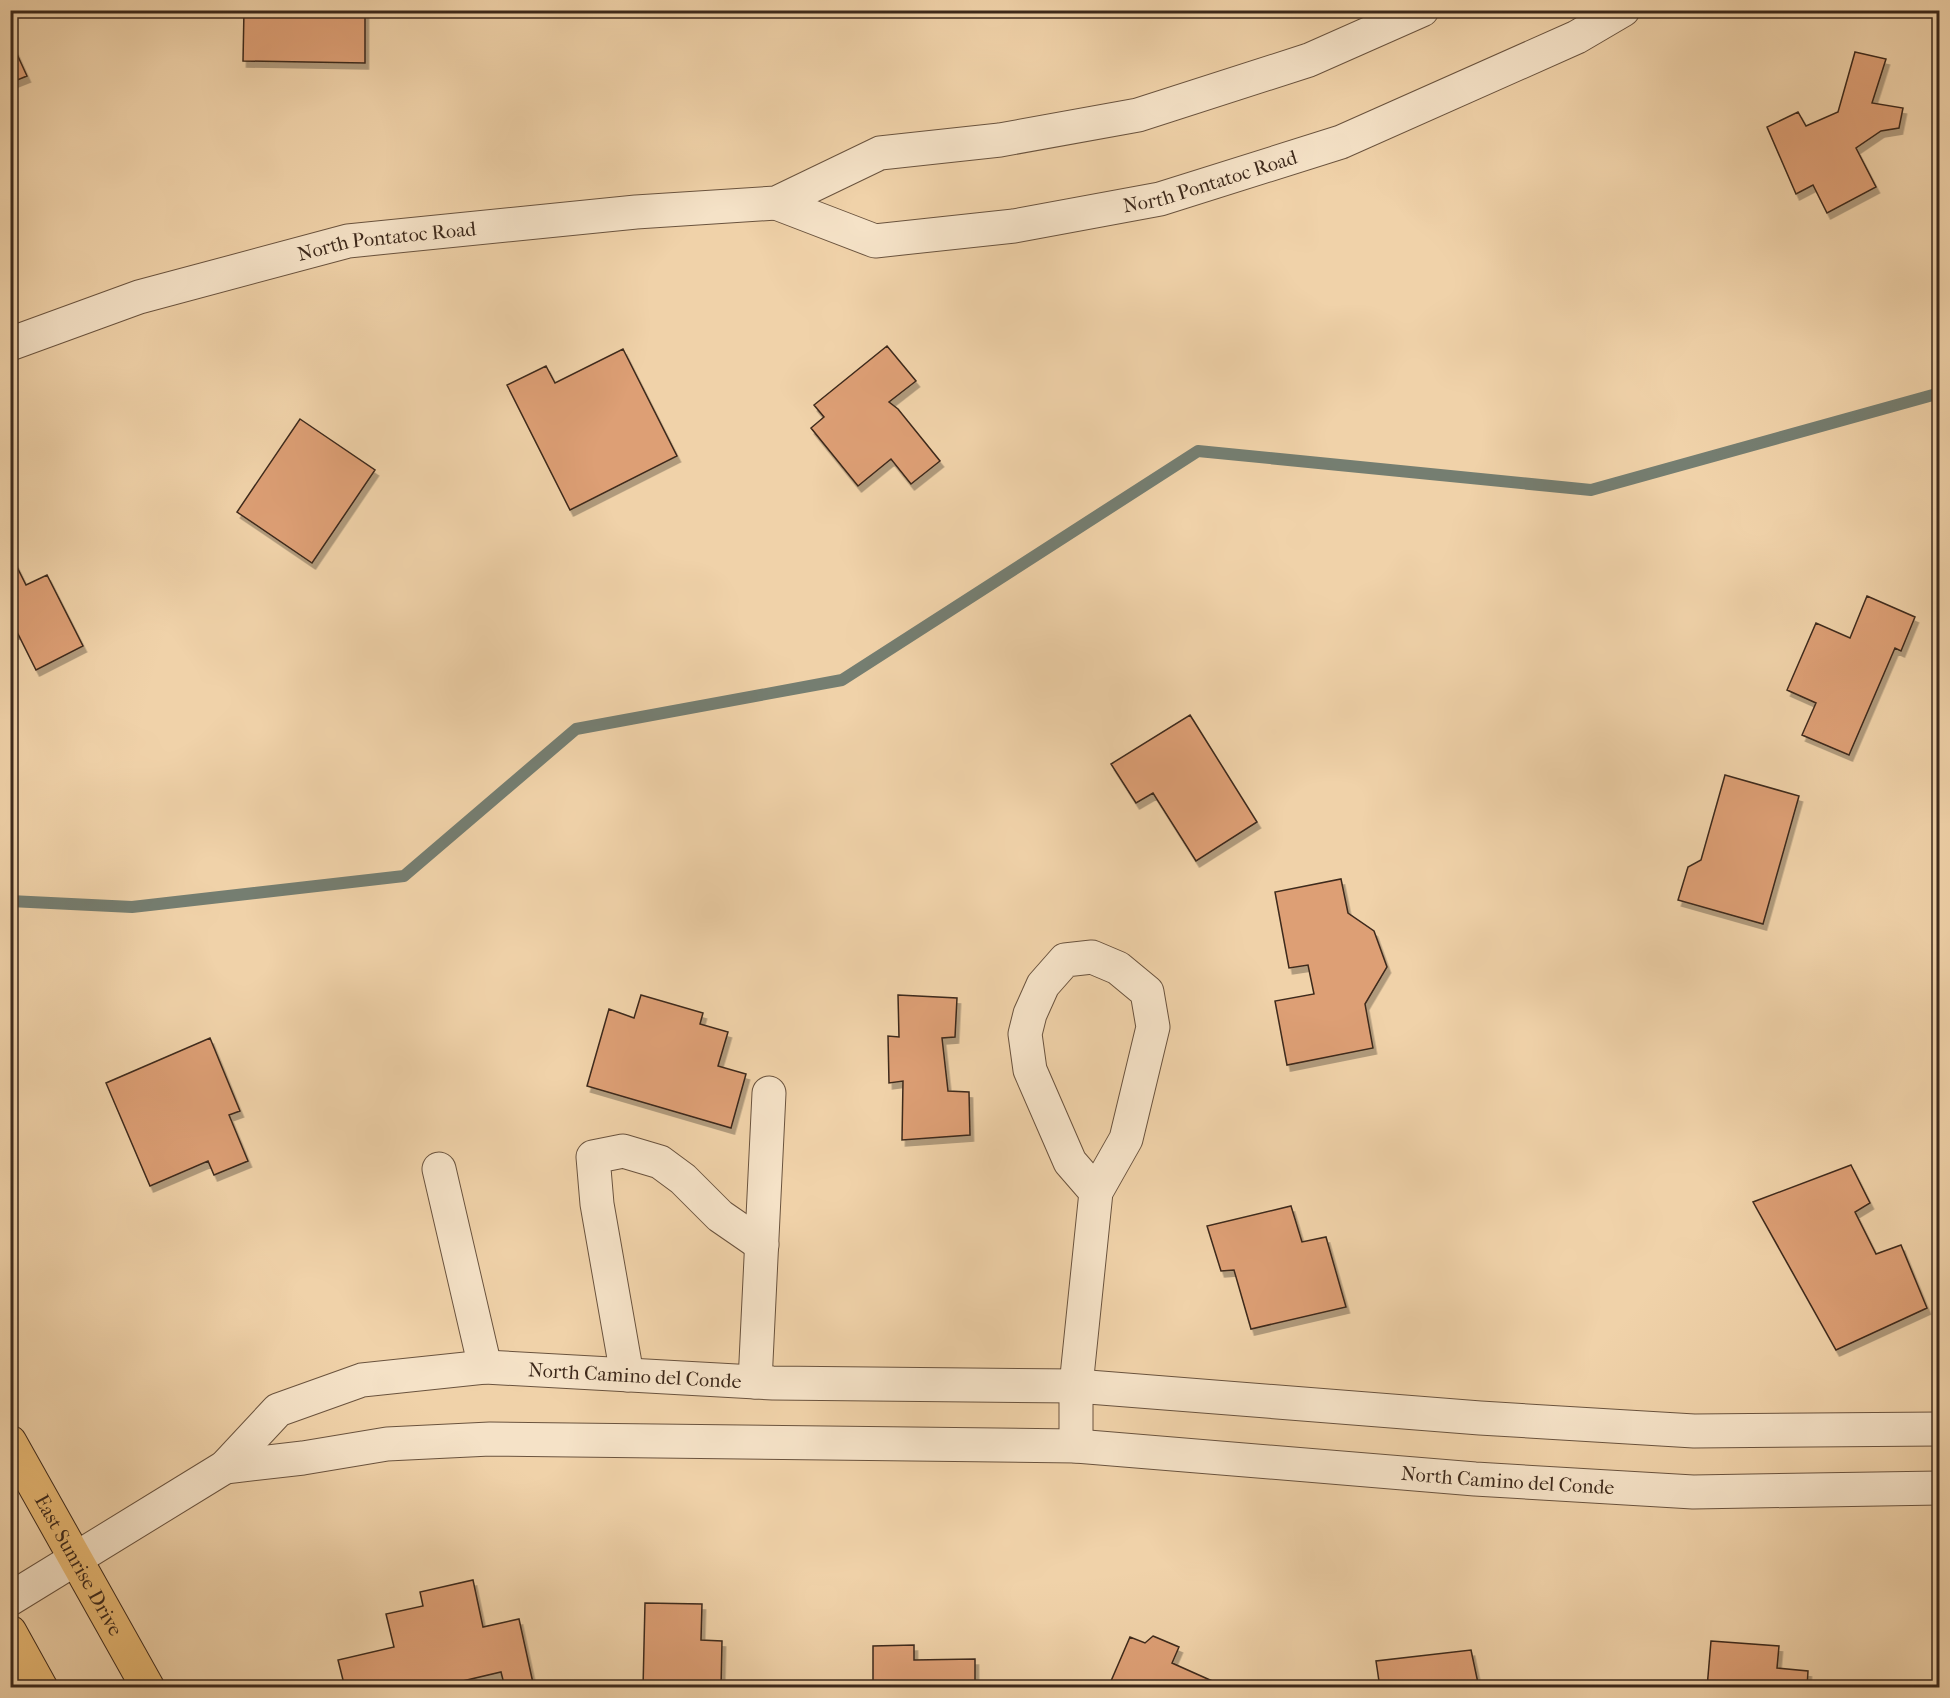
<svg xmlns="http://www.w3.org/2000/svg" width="1950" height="1698" viewBox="0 0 1950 1698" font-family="'IM FELL French Canon',serif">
<defs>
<filter id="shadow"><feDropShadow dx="3.5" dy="6" stdDeviation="0" flood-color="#0004"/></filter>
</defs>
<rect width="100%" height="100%" fill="#f0d2a9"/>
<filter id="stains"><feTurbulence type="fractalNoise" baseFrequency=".00333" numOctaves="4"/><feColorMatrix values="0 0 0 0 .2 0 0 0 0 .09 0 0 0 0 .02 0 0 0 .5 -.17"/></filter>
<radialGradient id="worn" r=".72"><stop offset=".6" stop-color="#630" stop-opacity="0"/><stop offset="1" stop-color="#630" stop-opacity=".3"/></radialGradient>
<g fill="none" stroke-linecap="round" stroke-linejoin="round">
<path stroke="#757e71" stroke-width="12" d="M 10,901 L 132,907 L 404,876 L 576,729 L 842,680 L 1198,451 L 1591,490 L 1940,393"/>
</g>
<path fill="#dd9f74" stroke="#3d291b" stroke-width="1.5" filter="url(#shadow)" d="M 244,10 L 365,10 L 365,63 L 243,61 Z
M 10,39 L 27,76 L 10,83 Z
M 1855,52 L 1886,59 L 1872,103 L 1903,108 L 1899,128 L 1881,131 L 1856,148 L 1876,187 L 1827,213 L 1813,185 L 1796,194 L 1767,127 L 1798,112 L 1806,126 L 1838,112 Z
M 887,346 L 916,381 L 889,402 L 898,409 L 940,461 L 911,484 L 891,459 L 858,486 L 811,428 L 824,417 L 814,405 Z
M 623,349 L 677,456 L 570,510 L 507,385 L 546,366 L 555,383 Z
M 300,419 L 375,470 L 312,563 L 237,512 Z
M 10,553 L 26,585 L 47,575 L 83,646 L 36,670 L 17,632 L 10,635 Z
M 1867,596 L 1915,617 L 1901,651 L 1895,648 L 1849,755 L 1802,735 L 1816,703 L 1787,690 L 1816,623 L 1850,638 Z
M 1190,715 L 1257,822 L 1196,861 L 1153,793 L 1136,803 L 1111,764 Z
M 1725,775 L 1799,796 L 1763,924 L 1678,900 L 1688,867 L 1701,860 Z
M 1341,879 L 1348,913 L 1374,931 L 1387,967 L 1365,1004 L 1373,1048 L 1287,1065 L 1275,1001 L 1314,994 L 1308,965 L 1289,968 L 1275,892 Z
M 641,995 L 703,1013 L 700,1024 L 728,1032 L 718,1066 L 746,1074 L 731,1128 L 587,1086 L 609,1009 L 634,1018 Z
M 898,995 L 957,998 L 955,1037 L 942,1038 L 948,1091 L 969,1092 L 970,1135 L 902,1140 L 903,1081 L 889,1083 L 888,1036 L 899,1037 Z
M 210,1038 L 240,1111 L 229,1115 L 248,1161 L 214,1175 L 208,1161 L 150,1186 L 106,1083 Z
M 1851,1165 L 1870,1203 L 1855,1212 L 1876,1254 L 1901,1245 L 1927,1308 L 1836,1350 L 1753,1202 Z
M 1291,1206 L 1302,1242 L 1326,1237 L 1346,1307 L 1251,1329 L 1234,1270 L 1221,1271 L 1207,1226 Z
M 473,1580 L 483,1627 L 519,1619 L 533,1683 L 505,1688 L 501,1672 L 433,1688 L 345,1688 L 338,1660 L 394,1647 L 386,1614 L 423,1606 L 420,1592 Z
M 645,1603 L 702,1604 L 701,1640 L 722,1641 L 721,1688 L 643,1688 Z
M 1153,1636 L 1179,1647 L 1172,1663 L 1228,1688 L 1108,1688 L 1130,1637 L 1145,1643 Z
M 1711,1641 L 1779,1646 L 1777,1668 L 1808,1671 L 1807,1688 L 1707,1688 Z
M 914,1645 L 914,1660 L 975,1659 L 975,1688 L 873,1688 L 873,1646 Z
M 1471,1650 L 1478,1683 L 1454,1688 L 1380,1688 L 1376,1661 Z"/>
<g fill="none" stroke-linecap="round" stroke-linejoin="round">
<g stroke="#6a533e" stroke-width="35">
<g id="minor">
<path id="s1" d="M 776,203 L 875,241 L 1014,226 L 1160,199 L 1341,142 L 1577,37 L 1623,10"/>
<path id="s2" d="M 10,344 L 139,297 L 348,241 L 636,212 L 776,203 L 880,153 L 1000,140 L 1138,115 L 1309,60 L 1422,10"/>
<path d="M 439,1169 L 485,1367"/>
<path d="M 627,1375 L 597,1204 L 593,1157 L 623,1151 L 660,1162 L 683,1179 L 720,1216 L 762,1245"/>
<path d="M 755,1382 L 769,1093"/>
<path d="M 1076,1446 L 1076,1386 L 1096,1192 L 1126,1139 L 1153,1027 L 1147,992 L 1118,968 L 1092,957 L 1065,960 L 1043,985 L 1030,1014 L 1025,1034 L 1030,1070 L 1070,1162 L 1096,1192"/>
<path id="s3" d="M 225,1467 L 303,1458 L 387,1444 L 490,1439 L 1076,1446 L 1475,1479 L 1693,1492 L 1940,1488"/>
<path id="s4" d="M 10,1599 L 225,1467 L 278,1410 L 362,1380 L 485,1367 L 773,1383 L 1076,1386 L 1480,1418 L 1694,1431 L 1940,1429"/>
</g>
</g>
<g stroke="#3d291b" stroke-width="35">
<g id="major">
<path id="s5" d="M 10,1442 L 148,1688"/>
<path d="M 10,1632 L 41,1688"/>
</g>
</g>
<use href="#minor" stroke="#f5e2c7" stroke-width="33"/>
<use href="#major" stroke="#e8b974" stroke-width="33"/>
</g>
<g text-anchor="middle" stroke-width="6" stroke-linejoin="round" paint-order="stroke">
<g font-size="20" fill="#3d291b" stroke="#f5e2c7">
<text dy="7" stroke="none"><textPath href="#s1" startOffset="447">North Pontatoc Road</textPath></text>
<text dy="7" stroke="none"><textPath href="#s2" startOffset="392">North Pontatoc Road</textPath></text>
<text dy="7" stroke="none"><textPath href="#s4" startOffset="693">North Camino del Conde</textPath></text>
<text dy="7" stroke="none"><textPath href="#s3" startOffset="1286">North Camino del Conde</textPath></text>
<text dy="7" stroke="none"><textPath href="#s5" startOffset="141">East Sunrise Drive</textPath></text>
</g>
</g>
<rect width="1950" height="1698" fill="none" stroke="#f0d2a9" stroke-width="36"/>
<rect x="12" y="12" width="1926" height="1674" fill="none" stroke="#3d291b" stroke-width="3"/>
<rect x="18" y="18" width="1914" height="1662" fill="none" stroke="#3d291b" stroke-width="1.5"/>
<rect width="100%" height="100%" filter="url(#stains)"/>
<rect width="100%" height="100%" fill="url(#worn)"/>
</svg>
